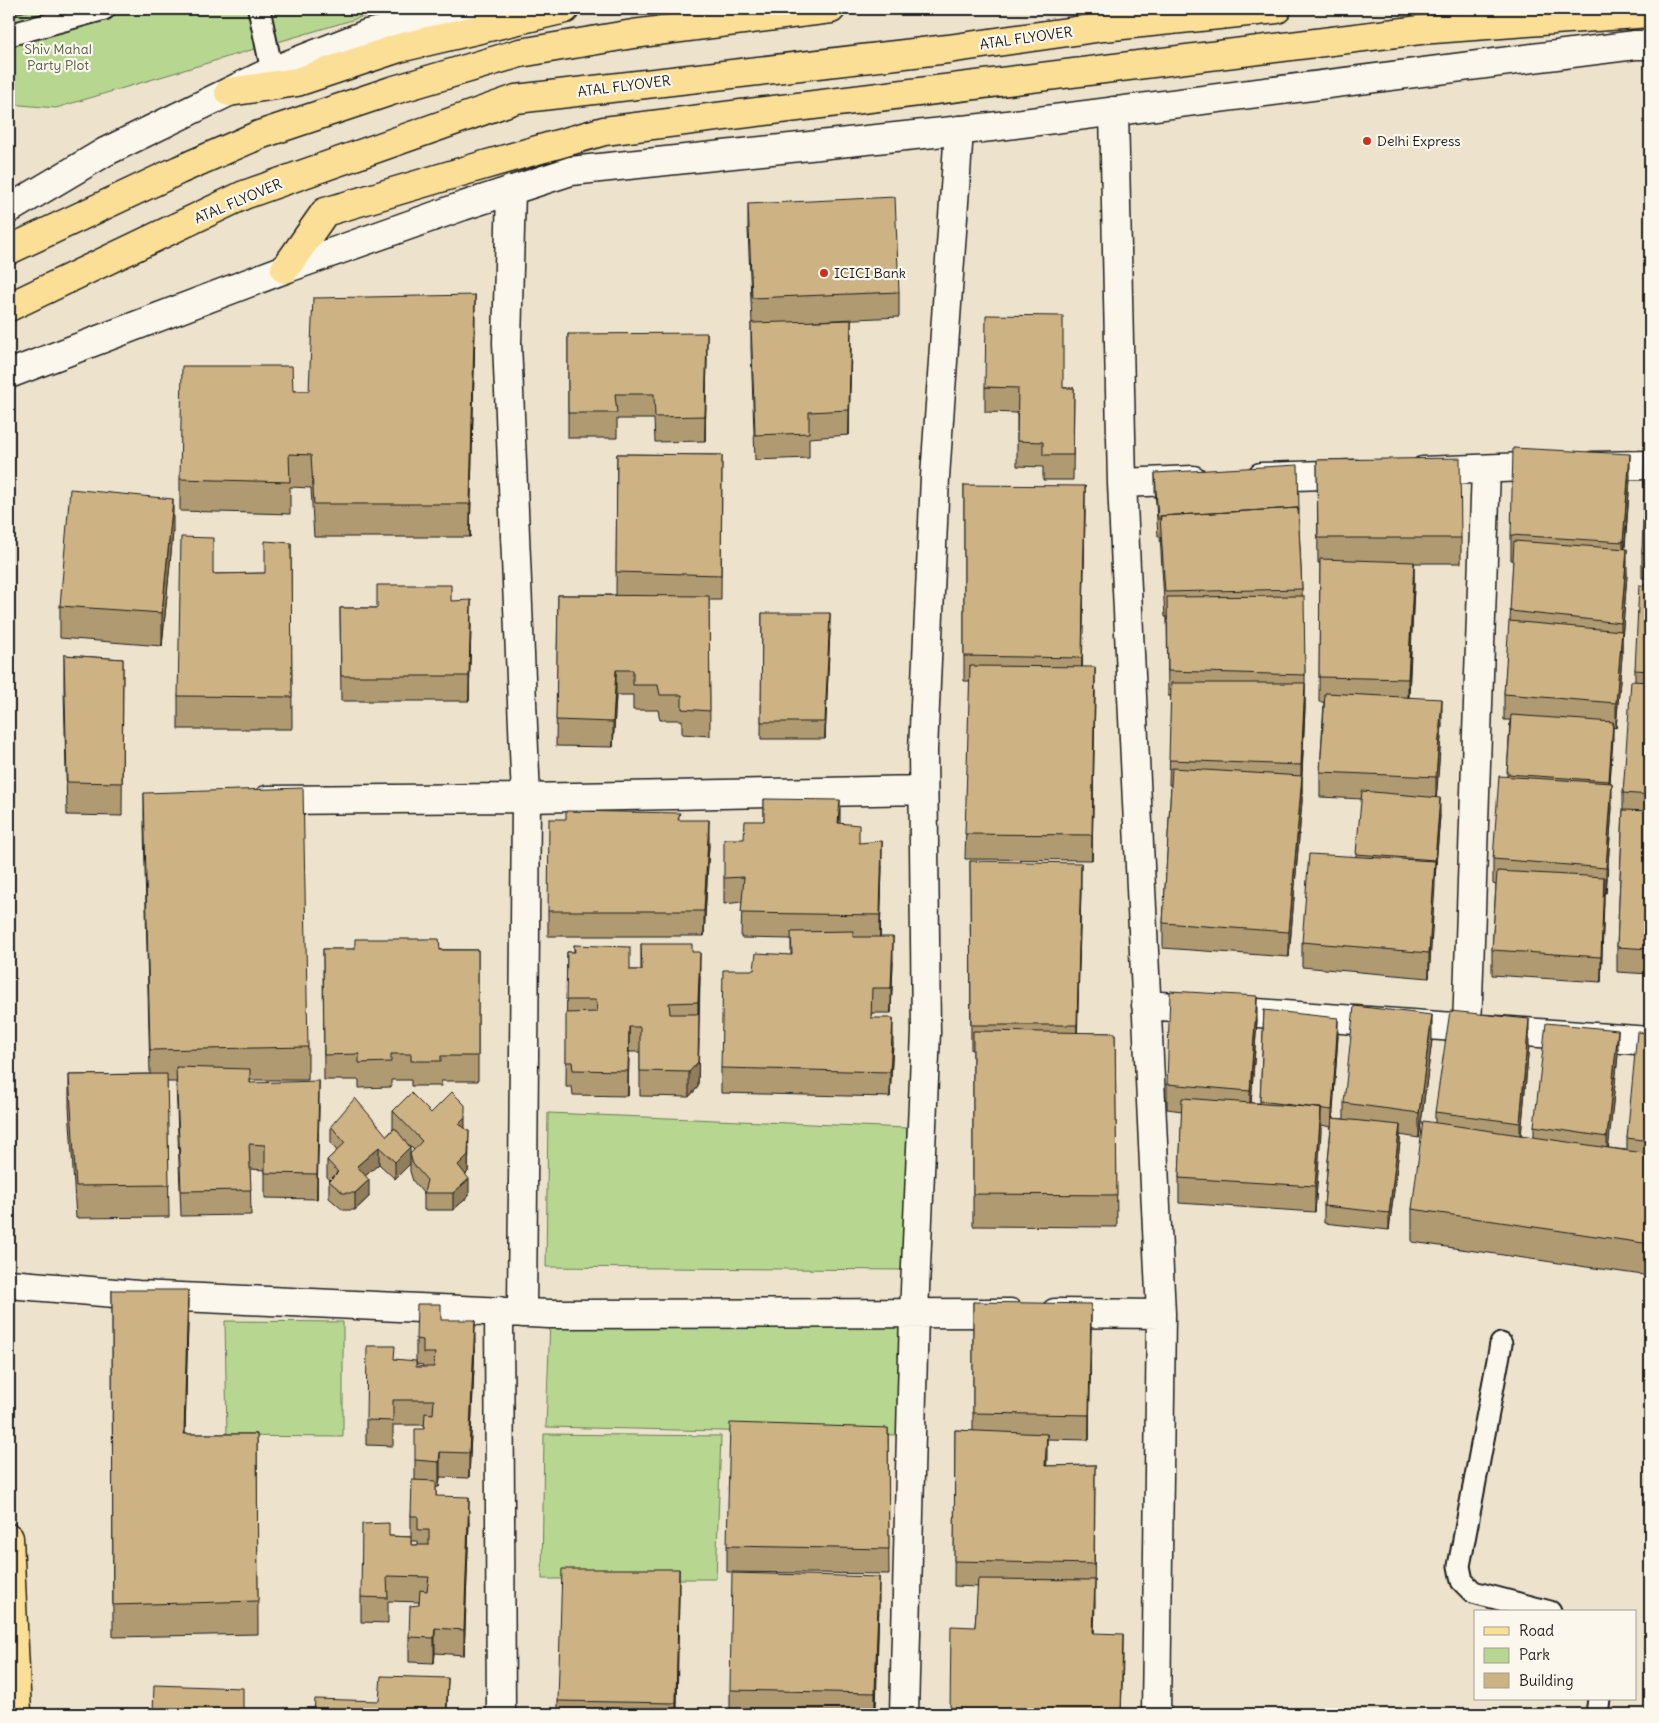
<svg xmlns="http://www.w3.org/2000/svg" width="1659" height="1723" viewBox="0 0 1659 1723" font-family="Delius,sans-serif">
<rect width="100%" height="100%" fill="#ede3cd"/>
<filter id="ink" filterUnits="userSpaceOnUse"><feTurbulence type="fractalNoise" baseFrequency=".02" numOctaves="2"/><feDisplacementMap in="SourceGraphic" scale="10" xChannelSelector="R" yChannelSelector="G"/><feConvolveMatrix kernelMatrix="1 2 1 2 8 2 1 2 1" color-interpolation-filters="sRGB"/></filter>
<g filter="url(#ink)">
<path fill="#b7d790" stroke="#6a7a56" d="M 9,9 L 389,9 L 56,108 L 9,104 Z
M 548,1113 L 907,1128 L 903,1270 L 546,1267 Z
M 903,1319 L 898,1435 L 546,1427 L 550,1320 Z
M 225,1321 L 343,1322 L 343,1437 L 227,1436 Z
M 544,1434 L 721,1436 L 716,1579 L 542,1579 Z"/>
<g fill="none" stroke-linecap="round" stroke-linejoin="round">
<g stroke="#1c1c1c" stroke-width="25">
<path id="service" d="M 259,9 L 272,71
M 9,35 L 104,9
M 1501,1344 L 1459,1566 L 1462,1581 L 1473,1592 L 1550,1612
M 1597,1714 L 1599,1699"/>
</g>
<g stroke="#1c1c1c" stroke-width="31">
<path id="minor" d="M 1114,111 L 1122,483 L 1161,1314 L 1156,1714
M 511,190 L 507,343 L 526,798 L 522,1313
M 1593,466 L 1650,465
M 1423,471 L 1550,466
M 1261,477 L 1355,474
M 1122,483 L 1193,480
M 267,800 L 526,798 L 923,790
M 1146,1005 L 1650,1041
M 1467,1028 L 1486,469
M 9,1284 L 138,1295 L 549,1314 L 1010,1313
M 499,1311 L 501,1714
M 1055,1313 L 1161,1314
M 904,1714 L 914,1313 L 926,1032 L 923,751 L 935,477 L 959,130"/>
</g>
<g stroke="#1c1c1c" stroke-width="31">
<path id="tertiary" d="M 9,209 L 105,152 L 272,71 L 367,34 L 486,9
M 9,374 L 285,269 L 463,206 L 571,171 L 991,127 L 1635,45 L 1650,45"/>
</g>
<g stroke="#1c1c1c" stroke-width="31">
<path id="primary" d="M 229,92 L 297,82 L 399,48 L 565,9
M 9,250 L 179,170 L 259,135 L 391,91 L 520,53 L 633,34 L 831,9
M 285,269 L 325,212 L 481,166 L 604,131 L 1420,30 L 1650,13
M 9,307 L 244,195 L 516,99 L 948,49 L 1103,27 L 1277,9
M 9,1538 L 17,1714"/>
</g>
<use href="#service" stroke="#fbf7ec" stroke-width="21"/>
<use href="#minor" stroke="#fbf7ec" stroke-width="28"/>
<use href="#tertiary" stroke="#fbf7ec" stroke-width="28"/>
<use href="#primary" stroke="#fbdf96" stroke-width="28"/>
</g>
<path fill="#b09a72" stroke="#1c1c1c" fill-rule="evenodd" d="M 748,204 L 899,292 L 899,317 L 813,321 L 851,345 L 849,435 L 809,438 L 809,458 L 755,460 L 751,348 L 751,323 L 752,323 L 748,229 Z
M 475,328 L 470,537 L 314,537 L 311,488 L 290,487 L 290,514 L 180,511 L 180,479 L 293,391 L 309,391 Z
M 568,334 L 707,358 L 705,441 L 655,442 L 654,419 L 617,419 L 617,438 L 568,438 Z
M 985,387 L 1074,388 L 1073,480 L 1043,480 L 1043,467 L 1017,466 L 1017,413 L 985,412 Z
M 1650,447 L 1650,578 L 1642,578 L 1642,553 Z
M 617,454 L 722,455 L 721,600 L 709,600 L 710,736 L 682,734 L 682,720 L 660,720 L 658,710 L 633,710 L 633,695 L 616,695 L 613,747 L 556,746 L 558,595 L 616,595 Z
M 1317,460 L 1461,538 L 1461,563 L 1414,563 L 1414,587 L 1409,698 L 1442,724 L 1436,798 L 1440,816 L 1435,877 L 1429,978 L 1302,967 L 1302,942 L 1356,856 L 1362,799 L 1320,797 L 1320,772 L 1324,702 L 1319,702 L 1320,563 L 1318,563 Z
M 1155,473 L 1299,511 L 1299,528 L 1302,589 L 1305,675 L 1305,708 L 1302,776 L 1302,801 L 1289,957 L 1163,948 L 1163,923 L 1171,785 L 1169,785 L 1171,696 L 1168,696 L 1167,617 L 1165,617 L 1160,536 L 1158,536 L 1155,490 Z
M 1630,479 L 1625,549 L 1627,575 L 1622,639 L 1622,656 L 1616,728 L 1613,727 L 1610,783 L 1612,808 L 1606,893 L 1604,893 L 1601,982 L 1492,975 L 1492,950 L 1496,885 L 1493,884 L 1493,859 L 1507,776 L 1510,720 L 1504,720 L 1504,694 L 1510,621 L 1513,560 L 1511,560 L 1511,535 Z
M 964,485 L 1085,511 L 1082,667 L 1095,692 L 1092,860 L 965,859 L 970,681 L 964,681 Z
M 173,532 L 162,646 L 60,638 L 60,606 Z
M 291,543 L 292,729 L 178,729 L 178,696 L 213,574 L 265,573 Z
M 1650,586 L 1650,974 L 1617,972 L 1617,947 L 1623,810 L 1623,793 L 1635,682 L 1635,670 Z
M 451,601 L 471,625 L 469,701 L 341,701 L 340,608 L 377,608 Z
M 762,613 L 830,630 L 825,739 L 761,739 Z
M 64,655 L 123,659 L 122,816 L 67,815 L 64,688 Z
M 144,793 L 308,1047 L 308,1080 L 250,1080 L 250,1083 L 319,1106 L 317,1199 L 265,1198 L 265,1170 L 250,1169 L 251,1215 L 181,1216 L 176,1082 L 167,1082 L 169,1217 L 76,1218 L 69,1107 L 69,1075 L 150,1074 L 144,826 Z
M 764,799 L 840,823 L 859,843 L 882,866 L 880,937 L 893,962 L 891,1013 L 872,1013 L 872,1018 L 893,1043 L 890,1097 L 721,1093 L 721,1068 L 754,970 L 791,955 L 791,939 L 741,938 L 742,902 L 724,904 L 724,878 L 744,839 L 764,821 Z
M 709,845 L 704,936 L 548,936 L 548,911 Z
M 970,861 L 1081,888 L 1077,1033 L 1115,1033 L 1117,1227 L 973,1226 L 973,1050 L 971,1050 Z
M 641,944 L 692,952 L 700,977 L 698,1087 L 689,1097 L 640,1096 L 640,1052 L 629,1052 L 628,1096 L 573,1095 L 572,1087 L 566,1087 L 567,952 L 574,952 L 574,945 L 630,970 L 641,970 Z
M 323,949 L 478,950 L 478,1081 L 441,1081 L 441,1086 L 411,1086 L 411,1080 L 391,1080 L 391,1087 L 359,1088 L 359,1080 L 324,1080 Z
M 1264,1010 L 1338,1036 L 1332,1118 L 1344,1119 L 1344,1103 L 1432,1040 L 1419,1138 L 1400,1135 L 1400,1142 L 1389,1230 L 1324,1223 L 1324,1206 L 1331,1127 L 1321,1125 L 1315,1212 L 1179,1203 L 1179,1178 L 1182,1111 L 1167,1109 L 1167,1084 L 1257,1021 L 1251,1103 L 1260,1103 Z
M 1650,1033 L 1650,1276 L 1412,1242 L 1412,1209 L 1435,1123 L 1435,1112 L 1529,1044 L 1521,1135 L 1534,1137 L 1534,1126 L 1618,1055 L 1608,1148 L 1627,1150 L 1627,1138 Z
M 393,1111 L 431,1113 L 465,1128 L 469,1148 L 468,1172 L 465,1175 L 469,1196 L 453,1210 L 424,1210 L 424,1194 L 413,1181 L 410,1171 L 410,1164 L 395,1179 L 379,1164 L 365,1176 L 369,1197 L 355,1210 L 343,1210 L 329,1198 L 329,1181 L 330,1180 L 327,1177 L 327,1160 L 337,1151 L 331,1143 L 331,1126 L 387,1136 L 393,1129 ZM 408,1144 L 414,1150 L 410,1154 Z
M 112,1290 L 188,1322 L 185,1434 L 257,1434 L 258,1634 L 113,1637 Z
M 973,1302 L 1091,1329 L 1089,1440 L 1047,1439 L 1046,1466 L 1095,1465 L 1094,1633 L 1123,1660 L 975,1627 L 978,1587 L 954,1586 L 955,1430 L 973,1431 Z
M 441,1320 L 475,1345 L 469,1478 L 440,1477 L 439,1487 L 436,1487 L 436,1496 L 469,1522 L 464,1655 L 435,1653 L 434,1663 L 409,1662 L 409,1637 L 419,1605 L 419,1602 L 388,1601 L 388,1623 L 361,1622 L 361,1597 L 389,1536 L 411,1537 L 411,1516 L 415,1480 L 415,1460 L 424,1429 L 424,1425 L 393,1425 L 393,1446 L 366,1445 L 366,1420 L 395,1359 L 416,1367 L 423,1367 L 423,1365 L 416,1364 L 416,1339 ZM 411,1541 L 418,1541 L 418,1545 L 411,1545 Z
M 888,1428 L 889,1574 L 727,1572 L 727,1546 Z
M 679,1594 L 677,1714 L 558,1714 L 558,1701 Z
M 879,1602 L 876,1714 L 730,1714 L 730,1690 Z"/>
<path fill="#907d5c" stroke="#1c1c1c" d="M 9,9 L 37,9 L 9,15 Z
M 475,295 L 475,328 L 470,537 L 470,504 Z
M 851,320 L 851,345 L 849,435 L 849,410 Z
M 707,333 L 707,358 L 705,441 L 705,416 Z
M 1630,454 L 1630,479 L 1623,567 L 1623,542 Z
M 1085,486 L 1085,511 L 1082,683 L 1082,658 Z
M 173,499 L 173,532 L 162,646 L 162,613 Z
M 1627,549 L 1627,575 L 1622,639 L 1622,656 L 1616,728 L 1616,703 L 1621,639 L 1621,623 Z
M 1414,562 L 1414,587 L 1408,704 L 1408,679 Z
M 471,600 L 471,625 L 469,701 L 469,676 Z
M 830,613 L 830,630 L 825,739 L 825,722 Z
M 1095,667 L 1095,692 L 1092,860 L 1092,835 Z
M 616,670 L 616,695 L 613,747 L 613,722 Z
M 1305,683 L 1305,708 L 1301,790 L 1301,765 Z
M 1442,699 L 1442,724 L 1436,803 L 1436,777 Z
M 1613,722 L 1613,739 L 1609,798 L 1609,781 Z
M 1302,776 L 1302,801 L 1289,957 L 1289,932 Z
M 1612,783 L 1612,808 L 1606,893 L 1606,868 Z
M 1440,798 L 1440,816 L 1435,877 L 1435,860 Z
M 840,800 L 840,826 L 838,823 Z
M 709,820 L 709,845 L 704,936 L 704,911 Z
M 882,841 L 882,866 L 880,940 L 880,915 Z
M 1435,861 L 1435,886 L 1429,978 L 1429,953 Z
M 1081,863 L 1081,888 L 1077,1050 L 1077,1025 Z
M 1604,877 L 1604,902 L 1601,982 L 1601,957 Z
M 893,937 L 893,962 L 891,1013 L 891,988 Z
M 700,952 L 700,977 L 698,1028 L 698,1002 Z
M 1257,996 L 1257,1021 L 1250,1116 L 1250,1091 Z
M 1432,1015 L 1432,1040 L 1419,1138 L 1419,1113 Z
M 893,1018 L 893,1043 L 890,1097 L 890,1072 Z
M 1338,1018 L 1338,1036 L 1332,1127 L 1332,1110 Z
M 1529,1019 L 1529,1044 L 1520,1148 L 1520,1123 Z
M 629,1027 L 629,1052 L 628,1096 L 628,1071 Z
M 1618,1030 L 1618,1055 L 1607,1162 L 1607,1137 Z
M 699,1039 L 698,1087 L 689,1097 L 689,1072 Z
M 319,1081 L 319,1106 L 317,1199 L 317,1174 Z
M 1321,1108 L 1321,1133 L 1315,1212 L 1315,1186 Z
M 465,1118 L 465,1135 L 459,1124 Z
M 1400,1125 L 1400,1142 L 1389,1230 L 1389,1213 Z
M 469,1131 L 468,1172 L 458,1182 L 458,1165 Z
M 379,1147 L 379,1164 L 357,1183 L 357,1166 Z
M 410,1147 L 410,1164 L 395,1179 L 395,1162 Z
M 469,1179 L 469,1196 L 453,1210 L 453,1193 Z
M 369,1180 L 369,1197 L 355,1210 L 355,1193 Z
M 188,1290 L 188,1322 L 184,1466 L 184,1434 Z
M 1091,1304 L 1091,1329 L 1089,1440 L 1089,1415 Z
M 475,1320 L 475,1345 L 469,1478 L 469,1453 Z
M 1047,1434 L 1047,1459 L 1045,1491 L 1045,1466 Z
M 440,1452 L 440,1477 L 439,1487 L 439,1462 Z
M 469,1497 L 469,1522 L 464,1655 L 464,1630 Z
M 679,1569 L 679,1594 L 676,1714 Z
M 879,1577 L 879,1602 L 875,1714 L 875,1693 Z
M 1095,1580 L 1095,1605 L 1093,1658 L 1093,1633 Z
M 435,1628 L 435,1653 L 434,1663 L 434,1638 Z
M 1123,1634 L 1123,1660 L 1121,1714 Z
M 448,1678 L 447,1714 L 446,1714 Z"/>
<path fill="#cdb384" stroke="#1c1c1c" d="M 895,197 L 899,292 L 752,298 L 748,204 Z
M 475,295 L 470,504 L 314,504 L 311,455 L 289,454 L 290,482 L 180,479 L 182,366 L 292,366 L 293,391 L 309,391 L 313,298 Z
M 986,315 L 1063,316 L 1063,388 L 1074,388 L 1073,455 L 1043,455 L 1043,442 L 1017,441 L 1018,388 L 985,387 Z
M 851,320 L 849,410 L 809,412 L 809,433 L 755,435 L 751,323 Z
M 707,333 L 705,416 L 655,417 L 654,394 L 615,394 L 617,413 L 568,413 L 568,334 Z
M 1645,447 L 1650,447 L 1650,553 L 1642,553 Z
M 1513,448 L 1630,454 L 1623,542 L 1511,535 Z
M 617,454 L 722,455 L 721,575 L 616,572 Z
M 1460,458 L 1461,538 L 1318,538 L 1317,460 Z
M 1298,465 L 1299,511 L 1298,511 L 1298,508 L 1160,516 L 1161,519 L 1158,519 L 1155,473 Z
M 964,485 L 1085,486 L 1082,658 L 964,656 Z
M 70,489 L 173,499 L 162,613 L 60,606 Z
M 1298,508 L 1302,589 L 1165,592 L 1160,516 Z
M 181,537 L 213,538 L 213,574 L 265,573 L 265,541 L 291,543 L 292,697 L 178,696 Z
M 1514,541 L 1627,549 L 1621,623 L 1510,611 Z
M 1320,559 L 1414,562 L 1408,679 L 1319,677 Z
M 377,585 L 451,585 L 451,601 L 471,600 L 469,676 L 341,676 L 340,608 L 377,608 Z
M 1639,585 L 1650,586 L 1650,671 L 1635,670 Z
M 558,595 L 709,596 L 710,711 L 682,709 L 682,695 L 660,695 L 658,685 L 633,685 L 633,670 L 616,670 L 613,722 L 556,720 Z
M 1304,596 L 1305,675 L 1168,671 L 1167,597 Z
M 762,613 L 830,613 L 825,722 L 761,722 Z
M 1509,621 L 1622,631 L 1616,703 L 1504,694 Z
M 64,655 L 123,659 L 122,783 L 67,782 Z
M 970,666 L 1095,667 L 1092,835 L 965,834 Z
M 1631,681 L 1650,682 L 1650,795 L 1623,793 Z
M 1171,683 L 1305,683 L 1301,765 L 1169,760 Z
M 1325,693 L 1442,699 L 1436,777 L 1320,772 Z
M 1511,715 L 1613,722 L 1609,781 L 1507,774 Z
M 1172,768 L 1302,776 L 1289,932 L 1163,923 Z
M 1499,776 L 1612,783 L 1606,868 L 1493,859 Z
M 303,788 L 308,1047 L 150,1050 L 144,793 Z
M 1362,791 L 1440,798 L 1435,860 L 1356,854 Z
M 764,799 L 840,800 L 838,823 L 859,825 L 859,843 L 882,841 L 880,915 L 741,913 L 744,877 L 724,878 L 724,839 L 744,839 L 745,821 L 764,821 Z
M 1623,810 L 1650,811 L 1650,949 L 1617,947 Z
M 566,811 L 680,813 L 678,820 L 709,820 L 704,911 L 548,911 L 549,819 L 566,819 Z
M 1309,854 L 1435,861 L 1429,953 L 1302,942 Z
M 970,861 L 1081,863 L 1077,1025 L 971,1025 Z
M 1497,871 L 1604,877 L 1601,957 L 1492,950 Z
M 853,931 L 853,937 L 893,937 L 891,988 L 872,988 L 871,1018 L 893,1018 L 890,1072 L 721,1068 L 723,970 L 754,970 L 756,953 L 792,955 L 791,932 Z
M 355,939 L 439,939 L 440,950 L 478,950 L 478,1056 L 441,1056 L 441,1061 L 411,1061 L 411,1054 L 391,1054 L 391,1062 L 359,1063 L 359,1054 L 324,1055 L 323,949 L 355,949 Z
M 641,944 L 692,944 L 692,952 L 700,952 L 698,1002 L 669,1003 L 670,1014 L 699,1014 L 698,1062 L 689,1072 L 640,1071 L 640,1027 L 629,1027 L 628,1071 L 573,1070 L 572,1062 L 566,1062 L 566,1013 L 597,1012 L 596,1000 L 566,1000 L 567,952 L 575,952 L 574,945 L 630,947 L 630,970 L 642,970 Z
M 1170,991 L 1257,996 L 1250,1091 L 1167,1084 Z
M 1354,1006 L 1432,1015 L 1419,1113 L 1344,1103 Z
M 1264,1010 L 1338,1018 L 1332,1110 L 1260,1101 Z
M 1450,1011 L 1529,1019 L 1520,1123 L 1435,1112 Z
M 1546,1023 L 1618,1030 L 1607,1137 L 1534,1126 Z
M 973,1031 L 1115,1033 L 1117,1195 L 973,1194 Z
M 1637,1032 L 1650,1033 L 1650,1141 L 1627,1138 Z
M 176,1067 L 250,1069 L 250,1083 L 319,1081 L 317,1174 L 265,1173 L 265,1145 L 249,1144 L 251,1190 L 181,1191 Z
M 167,1074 L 169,1185 L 76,1186 L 69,1075 Z
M 452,1092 L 465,1105 L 465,1118 L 459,1124 L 469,1131 L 468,1155 L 458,1165 L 469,1179 L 453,1193 L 424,1193 L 427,1180 L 413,1164 L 410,1154 L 422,1141 L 393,1111 L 411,1093 L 431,1113 Z
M 355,1098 L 387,1136 L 395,1128 L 410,1147 L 395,1162 L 379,1147 L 357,1166 L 369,1180 L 355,1193 L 343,1193 L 329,1181 L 338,1172 L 327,1160 L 345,1143 L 331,1126 Z
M 1182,1098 L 1321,1108 L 1315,1186 L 1179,1178 Z
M 1332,1118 L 1400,1125 L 1389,1213 L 1324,1206 Z
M 1423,1121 L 1650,1154 L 1650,1244 L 1412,1209 Z
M 112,1290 L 188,1290 L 184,1434 L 257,1434 L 258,1601 L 113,1605 Z
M 973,1302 L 1091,1304 L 1089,1415 L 973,1413 Z
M 417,1304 L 441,1304 L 441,1320 L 475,1320 L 469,1453 L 440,1452 L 439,1462 L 415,1460 L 415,1429 L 424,1429 L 425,1413 L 433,1414 L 434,1400 L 393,1400 L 393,1421 L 366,1420 L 367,1346 L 395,1346 L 394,1359 L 416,1361 L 416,1367 L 434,1367 L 435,1353 L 423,1353 L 423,1340 L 416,1339 Z
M 730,1423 L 888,1428 L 889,1549 L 727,1546 Z
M 955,1430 L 1047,1434 L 1045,1466 L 1095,1465 L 1094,1564 L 954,1561 Z
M 412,1480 L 436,1481 L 436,1496 L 469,1497 L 464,1630 L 435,1628 L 434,1638 L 409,1637 L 410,1606 L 419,1605 L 420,1590 L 427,1591 L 429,1577 L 387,1576 L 388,1598 L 361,1597 L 362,1524 L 389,1523 L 389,1536 L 411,1537 L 411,1545 L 429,1545 L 429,1530 L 418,1530 L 418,1516 L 411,1516 Z
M 562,1569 L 679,1569 L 676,1703 L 558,1701 Z
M 732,1573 L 879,1577 L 875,1693 L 730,1690 Z
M 978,1579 L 1095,1580 L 1093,1633 L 1123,1634 L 1121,1714 L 950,1714 L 951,1626 L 975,1627 Z
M 381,1676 L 448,1678 L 446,1714 L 314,1714 L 315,1699 L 379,1701 Z
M 154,1685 L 243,1688 L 243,1714 L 153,1714 Z"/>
</g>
<g fill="#c8321e" stroke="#fbf7ec" stroke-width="2">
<circle cx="1367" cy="141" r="5"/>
<circle cx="824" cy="273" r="5"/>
</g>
<g text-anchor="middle" stroke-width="4.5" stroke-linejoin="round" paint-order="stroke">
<g font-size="14" fill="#1c1c1c" stroke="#fbf7ec">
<text transform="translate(1026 38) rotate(-8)" y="5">ATAL FLYOVER</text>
<text transform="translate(624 86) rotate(-7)" y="5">ATAL FLYOVER</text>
<text transform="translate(238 201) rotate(-23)" y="5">ATAL FLYOVER</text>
</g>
<g font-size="14" fill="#525d45" stroke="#fbf7ec">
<text x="58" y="54">Shiv Mahal<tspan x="58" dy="16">Party Plot</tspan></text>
</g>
<g font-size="14" fill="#1c1c1c" stroke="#fbf7ec" text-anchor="start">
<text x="1377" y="146">Delhi Express</text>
<text x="834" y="278">ICICI Bank</text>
</g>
</g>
<rect width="1659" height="1723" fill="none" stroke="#fbf7ec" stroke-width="30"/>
<rect x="15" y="15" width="1629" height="1693" fill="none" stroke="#1c1c1c" stroke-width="2" filter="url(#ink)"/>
<rect x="1474" y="1610" width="162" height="90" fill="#fbf7ec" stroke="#a29f99"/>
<rect x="1484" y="1627" width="25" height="8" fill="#fbdf96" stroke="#a29f99"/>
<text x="1519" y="1636" font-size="15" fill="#1c1c1c">Road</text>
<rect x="1484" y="1648" width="25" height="15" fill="#b7d790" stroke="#a29f99"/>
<text x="1519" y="1660" font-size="15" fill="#1c1c1c">Park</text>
<rect x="1484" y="1673" width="25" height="15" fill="#cdb384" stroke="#a29f99"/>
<text x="1519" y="1686" font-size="15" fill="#1c1c1c">Building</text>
</svg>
